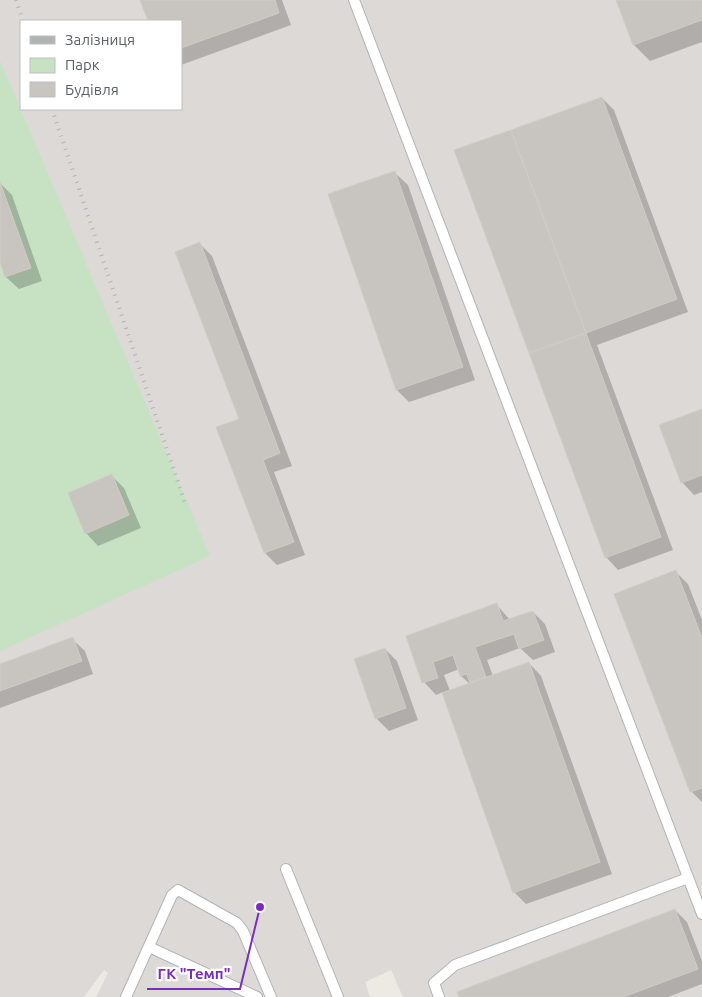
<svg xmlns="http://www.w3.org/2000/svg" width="702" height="997" viewBox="0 0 702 997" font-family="Ubuntu,sans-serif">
<rect width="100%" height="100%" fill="#edeae4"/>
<path fill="#dcd9d6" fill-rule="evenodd" d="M 0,0 L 702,0 L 702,997 L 403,997 L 391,970 L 365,982 L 370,997 L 96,997 L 108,973 L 104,970 L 84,997 L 0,997 ZM 21,21 L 181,21 L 181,109 L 21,109 Z"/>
<path fill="#c6e2c3" d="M 0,61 L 210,556 L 0,651 Z"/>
<path fill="#0003" fill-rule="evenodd" d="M 141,0 L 282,0 L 291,25 L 181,65 L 181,21 L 149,21 Z
M 617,0 L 702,0 L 702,42 L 650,61 L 634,45 Z
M 602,98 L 614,110 L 688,312 L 597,345 L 673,550 L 618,570 L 606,557 L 456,151 Z
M 395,173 L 408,185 L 475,380 L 409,402 L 397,390 L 329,195 Z
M 0,183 L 12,195 L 42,281 L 19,289 L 6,277 L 0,259 Z
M 200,244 L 212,256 L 292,466 L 274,472 L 305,555 L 277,565 L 265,553 L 218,428 L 240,419 Z
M 702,411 L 702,492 L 694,495 L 682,482 Z
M 112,476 L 124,488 L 141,528 L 98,546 L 86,533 Z
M 676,572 L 688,584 L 702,620 L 702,802 L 691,791 Z
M 497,605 L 510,620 L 533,612 L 545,624 L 555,652 L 533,660 L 520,648 L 487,660 L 493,676 L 529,663 L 541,676 L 612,874 L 526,904 L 514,892 L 443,692 L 436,695 L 424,682 L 407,637 ZM 459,669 L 461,676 L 470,684 L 450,691 L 444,675 Z
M 72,639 L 85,651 L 93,674 L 0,708 L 0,665 Z
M 385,649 L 397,661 L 418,720 L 389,731 L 376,718 Z
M 675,910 L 687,922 L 702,961 L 702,984 L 668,997 L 460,997 Z"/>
<path fill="#c8c5c0" stroke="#d1cbc3" d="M 140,0 L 275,0 L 279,13 L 181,48 L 181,21 L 148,21 Z
M 616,0 L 702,0 L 702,20 L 633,45 Z
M 602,97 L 677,299 L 586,333 L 511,130 Z
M 511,130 L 586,333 L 529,353 L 454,150 Z
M 395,171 L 463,367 L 396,390 L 328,194 Z
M 0,182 L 31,268 L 5,277 L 0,262 Z
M 200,242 L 280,453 L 263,460 L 294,542 L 264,553 L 216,427 L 239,419 L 175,252 Z
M 586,333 L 661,537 L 605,558 L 529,353 Z
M 702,409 L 702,475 L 681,483 L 659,425 Z
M 112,474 L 129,515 L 85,534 L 68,493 Z
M 676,570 L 702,638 L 702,788 L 690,792 L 614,594 Z
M 497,603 L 503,621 L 533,611 L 544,640 L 519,649 L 514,634 L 475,647 L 486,677 L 470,683 L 467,674 L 460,676 L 453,655 L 433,662 L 438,678 L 422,683 L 406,636 Z
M 73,637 L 82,661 L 0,691 L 0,664 Z
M 385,648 L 406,708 L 375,719 L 354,659 Z
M 529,662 L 600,862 L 513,893 L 442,693 Z
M 675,909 L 698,969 L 623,997 L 459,997 L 457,992 Z"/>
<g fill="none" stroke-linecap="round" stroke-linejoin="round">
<g stroke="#b1b4b7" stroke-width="12">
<path id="lane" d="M 354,0 L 702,914
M 286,869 L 338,997
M 149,947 L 257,997
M 126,997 L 172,895 L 178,890 L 237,923 L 243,931 L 271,997
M 439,997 L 434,983 L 455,965 L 688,878"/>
</g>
<use href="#lane" stroke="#fff" stroke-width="10"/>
<path stroke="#b2b3b3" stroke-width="4" stroke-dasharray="1 6" stroke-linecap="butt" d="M 16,0 L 23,21
M 52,109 L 185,503"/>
</g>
<path fill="none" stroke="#7b2cbf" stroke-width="2" d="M260 907L240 989H147"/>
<circle fill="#7b2cbf" stroke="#fff" stroke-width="2" cx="260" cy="907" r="5"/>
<g font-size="15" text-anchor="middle" font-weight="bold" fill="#7b2cbf" stroke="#fff" stroke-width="4.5" stroke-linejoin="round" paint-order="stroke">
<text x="194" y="979">ГК "Темп"</text>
</g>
<rect x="20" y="20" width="162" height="90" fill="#ffffff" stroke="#bebfc1"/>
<rect x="30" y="36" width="25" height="8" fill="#b2b3b3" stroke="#bebfc1"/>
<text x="65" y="45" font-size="15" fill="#5c6063">Залізниця</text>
<rect x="30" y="58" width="25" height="15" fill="#c6e2c3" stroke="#bebfc1"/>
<text x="65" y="70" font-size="15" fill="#5c6063">Парк</text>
<rect x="30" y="82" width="25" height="15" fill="#c8c5c0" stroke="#bebfc1"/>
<text x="65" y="95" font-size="15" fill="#5c6063">Будівля</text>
</svg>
